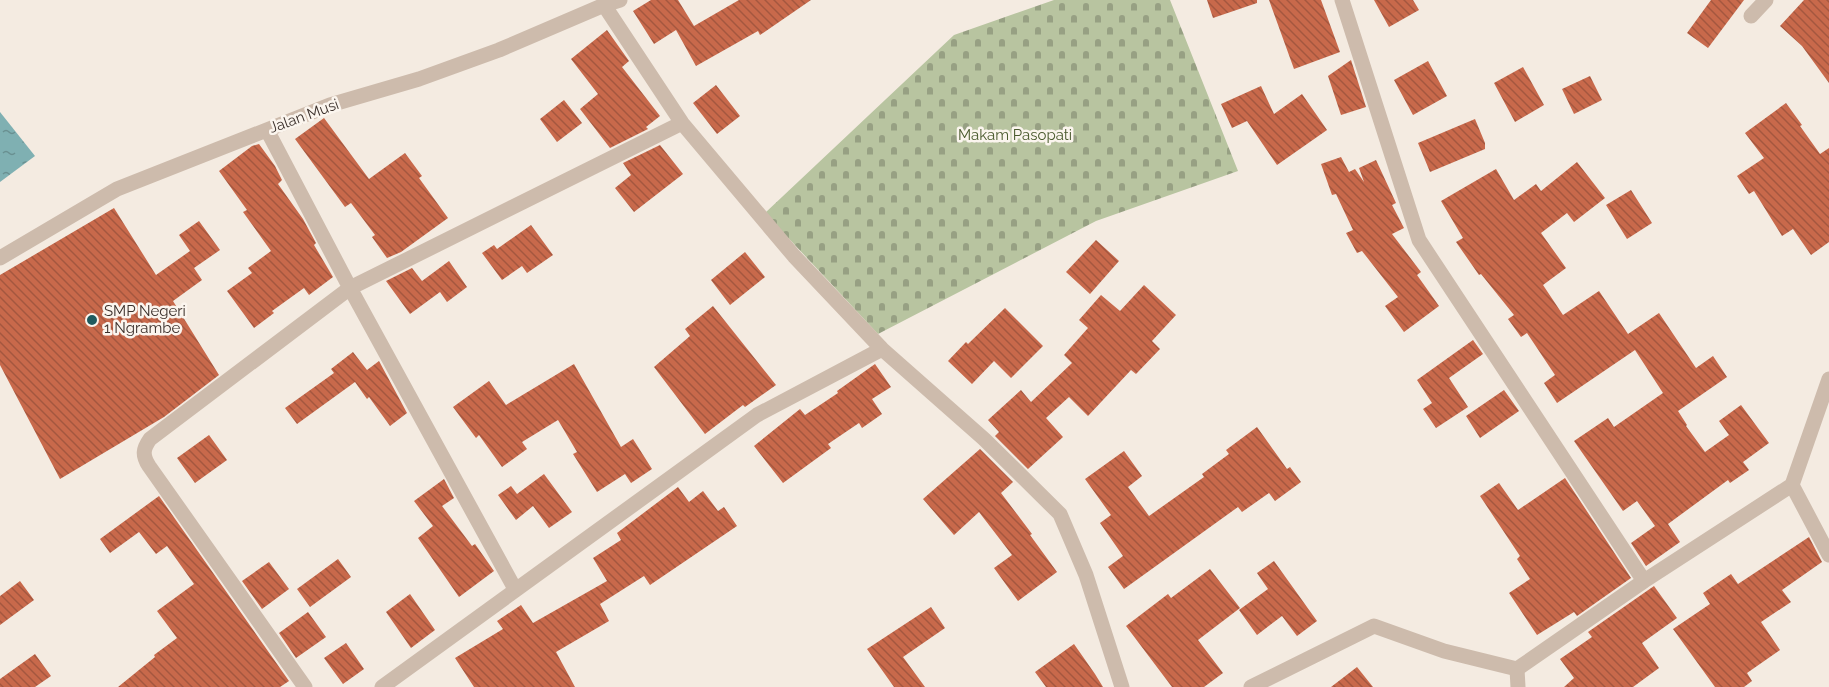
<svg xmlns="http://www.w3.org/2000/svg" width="1829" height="687" viewBox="0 0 1829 687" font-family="Raleway,sans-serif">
<defs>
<pattern id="cemetery-stones" width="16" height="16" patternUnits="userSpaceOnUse" patternTransform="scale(1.5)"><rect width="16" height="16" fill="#b8c4a0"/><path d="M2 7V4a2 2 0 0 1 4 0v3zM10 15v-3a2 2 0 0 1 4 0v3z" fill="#97a083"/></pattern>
<pattern id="water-ripples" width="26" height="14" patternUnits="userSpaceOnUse" patternTransform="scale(1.5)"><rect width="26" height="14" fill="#7fb0b2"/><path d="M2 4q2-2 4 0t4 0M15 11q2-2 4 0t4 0" fill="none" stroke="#699091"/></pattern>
<pattern id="building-back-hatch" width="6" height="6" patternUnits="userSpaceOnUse" patternTransform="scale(1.5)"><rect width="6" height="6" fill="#c8694b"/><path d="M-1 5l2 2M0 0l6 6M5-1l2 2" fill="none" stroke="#a4573f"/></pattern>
</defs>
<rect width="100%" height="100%" fill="#f4ebe1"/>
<path fill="url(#cemetery-stones)" d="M 1054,0 L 1170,0 L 1238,171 L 1096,221 L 878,334 L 765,213 L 954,35 Z"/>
<path fill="url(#water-ripples)" d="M 0,112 L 35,156 L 0,182 Z"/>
<path fill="url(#building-back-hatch)" d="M 651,0 L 678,0 L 694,26 L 739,0 L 811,0 L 760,35 L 758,31 L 696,66 L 676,30 L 654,44 L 633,11 Z
M 1207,0 L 1257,0 L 1257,3 L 1213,18 Z
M 1269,0 L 1321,0 L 1340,52 L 1294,69 Z
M 1374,0 L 1413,0 L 1419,10 L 1389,27 Z
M 1711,0 L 1744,0 L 1708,48 L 1687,33 Z
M 1804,0 L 1829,0 L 1829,83 L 1802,46 L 1780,26 Z
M 607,30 L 629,61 L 622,67 L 660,116 L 646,127 L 648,129 L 610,148 L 580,109 L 598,94 L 571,59 Z
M 1351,60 L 1366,107 L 1341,115 L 1328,76 Z
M 1428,61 L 1447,96 L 1413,115 L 1394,80 Z
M 1523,67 L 1544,105 L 1515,122 L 1494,83 Z
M 1590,76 L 1602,100 L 1574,114 L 1562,89 Z
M 716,85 L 740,116 L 717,134 L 693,103 Z
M 1261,86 L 1274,114 L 1302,94 L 1327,130 L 1277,165 L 1247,121 L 1232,128 L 1221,104 Z
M 564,100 L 582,123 L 557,142 L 540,119 Z
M 1786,103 L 1802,125 L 1800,126 L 1820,154 L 1829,148 L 1829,242 L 1811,255 L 1793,229 L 1782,236 L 1754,191 L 1749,194 L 1737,176 L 1764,158 L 1745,133 Z
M 324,118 L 369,179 L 405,153 L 422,176 L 419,178 L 448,218 L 401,252 L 387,258 L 372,237 L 375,235 L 351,203 L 345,207 L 295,139 Z
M 1475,119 L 1485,143 L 1485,149 L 1430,172 L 1418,143 Z
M 259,144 L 275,166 L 282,180 L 278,184 L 303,219 L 316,243 L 314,245 L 333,277 L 309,295 L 304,288 L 272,311 L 274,313 L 254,328 L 227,291 L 252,273 L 248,268 L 271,251 L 243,212 L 247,210 L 219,171 L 252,146 Z
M 660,145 L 683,174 L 634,212 L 615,188 L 631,175 L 623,163 Z
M 1341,157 L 1349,172 L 1355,169 L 1364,182 L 1359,168 L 1376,160 L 1396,203 L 1392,205 L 1404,228 L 1392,234 L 1421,272 L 1417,275 L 1439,306 L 1404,332 L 1385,306 L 1398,297 L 1362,251 L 1357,253 L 1346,233 L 1353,230 L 1336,194 L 1332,195 L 1321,164 Z
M 1577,162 L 1605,198 L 1574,222 L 1567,213 L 1541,233 L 1566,268 L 1543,285 L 1563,315 L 1599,291 L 1628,334 L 1659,313 L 1696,368 L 1713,356 L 1727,377 L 1678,411 L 1687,425 L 1686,426 L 1705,452 L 1729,435 L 1719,421 L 1741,405 L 1769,443 L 1743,462 L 1749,470 L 1730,483 L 1728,480 L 1668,524 L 1680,542 L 1646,566 L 1631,543 L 1655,526 L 1637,501 L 1623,511 L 1574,441 L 1608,418 L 1614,427 L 1663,393 L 1635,350 L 1557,403 L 1544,383 L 1555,375 L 1527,333 L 1521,337 L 1508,319 L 1514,315 L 1481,274 L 1479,275 L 1456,242 L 1463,238 L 1441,201 L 1496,169 L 1514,200 L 1536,184 L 1541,191 Z
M 1631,190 L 1652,223 L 1627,239 L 1606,205 Z
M 114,208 L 156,275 L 190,251 L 179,235 L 199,221 L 220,250 L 194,268 L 202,280 L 173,301 L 219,375 L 164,417 L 60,479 L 0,365 L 0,275 Z
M 531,225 L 553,255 L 527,273 L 522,266 L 502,280 L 482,253 L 494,245 L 497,249 Z
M 1096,240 L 1119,261 L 1090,294 L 1066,272 Z
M 745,252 L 765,277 L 730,305 L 711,280 Z
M 449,261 L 467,287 L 447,302 L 440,292 L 410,314 L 386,281 L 412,268 L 422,281 Z
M 1144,285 L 1176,315 L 1152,341 L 1160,349 L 1136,374 L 1131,370 L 1088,416 L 1069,397 L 1046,418 L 1063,437 L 1028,469 L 995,436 L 999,432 L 988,420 L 1021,390 L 1031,402 L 1072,363 L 1064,355 L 1088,328 L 1079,320 L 1101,295 L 1120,311 Z
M 713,306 L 776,385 L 745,407 L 743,405 L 705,434 L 654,367 L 690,336 L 685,329 Z
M 1005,308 L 1043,346 L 1011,378 L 994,361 L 972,384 L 948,361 L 966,342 L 968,344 Z
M 1473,340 L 1483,354 L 1449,378 L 1468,407 L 1436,428 L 1423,409 L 1432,403 L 1417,380 Z
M 353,352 L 367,370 L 379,361 L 407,413 L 390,426 L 369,397 L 367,399 L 355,382 L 297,424 L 285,408 L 334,373 L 331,369 Z
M 574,364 L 621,447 L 633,439 L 652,469 L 631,483 L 625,474 L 597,492 L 573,454 L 577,452 L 558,420 L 522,442 L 527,449 L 502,467 L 479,435 L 476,438 L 453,407 L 489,381 L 506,405 Z
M 875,364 L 891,387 L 872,399 L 882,414 L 862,428 L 859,423 L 828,444 L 831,448 L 783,483 L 754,446 L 800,409 L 805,415 L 838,393 L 837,391 Z
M 1504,390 L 1519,411 L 1480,438 L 1466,416 Z
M 1257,427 L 1287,469 L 1290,467 L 1301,482 L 1275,501 L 1269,493 L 1242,512 L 1238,507 L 1124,589 L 1108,567 L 1123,556 L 1100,523 L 1111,515 L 1085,479 L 1124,451 L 1142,476 L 1128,487 L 1149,516 L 1204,477 L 1202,474 L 1229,454 L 1226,450 Z
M 209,435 L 227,460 L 195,483 L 177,458 Z
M 980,449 L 1013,482 L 1001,493 L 1032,534 L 1030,535 L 1057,572 L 1018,601 L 994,568 L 1012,555 L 979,512 L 954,535 L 923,499 Z
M 544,474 L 572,512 L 549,528 L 533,506 L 516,520 L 498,495 L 511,486 L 517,494 Z
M 1565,478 L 1631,578 L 1577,616 L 1574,612 L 1537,635 L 1509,593 L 1530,579 L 1517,559 L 1520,556 L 1480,496 L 1499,483 L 1518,510 Z
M 444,479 L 454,498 L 442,506 L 472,546 L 475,544 L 494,571 L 459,597 L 418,538 L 433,526 L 414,501 Z
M 678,487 L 689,502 L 703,491 L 718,511 L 724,507 L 737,526 L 650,585 L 644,576 L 600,604 L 609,621 L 556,652 L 575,687 L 474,687 L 455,658 L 503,629 L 497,621 L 521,605 L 533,623 L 607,581 L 593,558 L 621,540 L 617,533 Z
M 159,496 L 289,681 L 280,687 L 118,687 L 155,657 L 154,655 L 177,638 L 157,611 L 194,584 L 167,546 L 156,554 L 139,532 L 110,553 L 100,539 Z
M 1809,537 L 1822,562 L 1782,590 L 1791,602 L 1761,622 L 1780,650 L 1747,673 L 1752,681 L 1744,687 L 1715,687 L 1673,629 L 1710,604 L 1703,593 L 1731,574 L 1738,584 Z
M 338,559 L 351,577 L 310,607 L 297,589 Z
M 1274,561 L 1317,621 L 1297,636 L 1282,616 L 1257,635 L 1239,610 L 1268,589 L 1257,573 Z
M 269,562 L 289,589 L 262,609 L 242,581 Z
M 1210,569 L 1240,608 L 1198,640 L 1223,673 L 1204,687 L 1172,687 L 1126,626 L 1168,594 L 1171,598 Z
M 20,581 L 34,600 L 0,625 L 0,596 Z
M 1654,586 L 1677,618 L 1642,643 L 1659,668 L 1633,687 L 1564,687 L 1574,678 L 1560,659 L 1592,637 L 1588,632 Z
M 410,594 L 435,630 L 411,648 L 386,612 Z
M 931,607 L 945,628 L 903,657 L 925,687 L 894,687 L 867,649 Z
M 308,612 L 326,637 L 296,658 L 279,633 Z
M 346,643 L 364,669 L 343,684 L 324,658 Z
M 1074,644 L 1095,674 L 1103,687 L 1046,687 L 1035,672 Z
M 35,654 L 51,676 L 35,687 L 0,687 L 0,679 Z
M 1357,667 L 1373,687 L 1331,687 Z"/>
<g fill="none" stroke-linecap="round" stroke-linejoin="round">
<path stroke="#cdbbac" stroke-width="15" d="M 1342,0 L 1419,240 L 1644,581
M 604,5 L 682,123 L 794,256 L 882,349 L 984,439 L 1060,514 L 1086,575 L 1122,687
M 1751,16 L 1766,0
M 267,130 L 350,288 L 515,589
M 0,258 L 117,189 L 330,105 L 419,79 L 499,50 L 604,5 L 620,0
M 1792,485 L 1829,379
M 1517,669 L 1518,687
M 305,687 L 149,466 C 142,455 143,449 150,439 L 350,288 L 682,123
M 382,687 L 757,415 L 882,349
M 1251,687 L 1374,626 L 1444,651 L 1517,669 L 1644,581 L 1792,485 L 1829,555"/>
</g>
<circle fill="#1f5a5e" stroke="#fbf5ee" stroke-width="2" cx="92" cy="320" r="6"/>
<g text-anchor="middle" stroke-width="5" stroke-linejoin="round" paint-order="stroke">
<g font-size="15" fill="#3b302b" stroke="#fbf5ee">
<text transform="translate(304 116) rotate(-20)" y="5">Jalan Musi</text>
</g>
<g font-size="15" fill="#4a5a2e" stroke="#fbf5ee">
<text x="1015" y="140">Makam Pasopati</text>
</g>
<g font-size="15" fill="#3b302b" stroke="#fbf5ee" text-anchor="start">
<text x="104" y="316">SMP Negeri<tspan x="104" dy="17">1 Ngrambe</tspan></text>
</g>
</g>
</svg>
